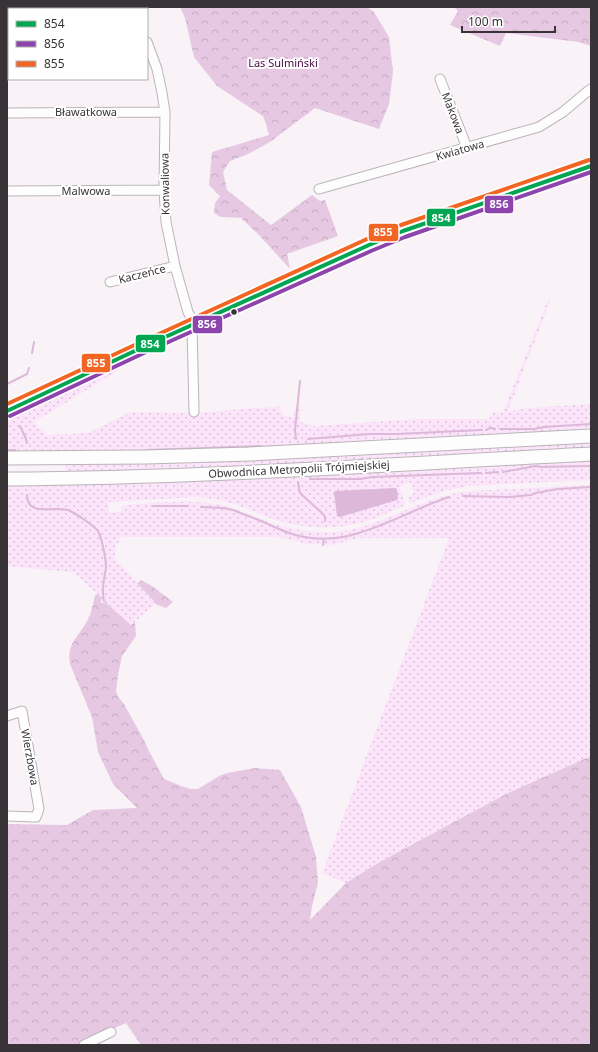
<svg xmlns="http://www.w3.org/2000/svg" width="598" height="1052" viewBox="0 0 598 1052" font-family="'Noto Sans',sans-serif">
<defs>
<pattern id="grass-dots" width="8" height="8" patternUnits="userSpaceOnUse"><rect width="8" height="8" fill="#fce4fa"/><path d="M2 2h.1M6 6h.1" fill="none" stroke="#d9c4d7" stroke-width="1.8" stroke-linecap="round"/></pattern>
<pattern id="forest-crowns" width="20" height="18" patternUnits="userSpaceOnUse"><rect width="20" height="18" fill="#e6c8e3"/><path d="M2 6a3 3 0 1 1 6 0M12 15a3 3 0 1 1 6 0" fill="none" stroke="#c6acc3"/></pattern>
</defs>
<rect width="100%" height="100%" fill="#f9f3f8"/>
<path fill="url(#grass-dots)" d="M 548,300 L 550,301 L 508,411 L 527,408 L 591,404 L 591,430 L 218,449 L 7,453 L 7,414 L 146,349 L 148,354 L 116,371 L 116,372 L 34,422 L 47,435 L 88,433 L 130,412 L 196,413 L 280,406 L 282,414 L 293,418 L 296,406 L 300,406 L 299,421 L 313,426 L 417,419 L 489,419 L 493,411 L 495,413 L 503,412 Z
M 591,440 L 591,450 L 66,475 L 66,462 Z
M 591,459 L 591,480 L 469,486 L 444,491 L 411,503 L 409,502 L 409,497 L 414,493 L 410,482 L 399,487 L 405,503 L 404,506 C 392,511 379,517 367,521 C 338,530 305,529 276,520 C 261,515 246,507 230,503 C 220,500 208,498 197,497 L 108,502 L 109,513 L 120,512 L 122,507 L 125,505 C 157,503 190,498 222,505 C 239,509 255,518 273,523 C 292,530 312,532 332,532 C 374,530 407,505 447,495 C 467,490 488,490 510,489 C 537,488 564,486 591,485 L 591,756 L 506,794 L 378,863 L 346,883 L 322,873 L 449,538 L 360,538 L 331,545 L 307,544 L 279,537 L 121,537 L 118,544 L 116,543 L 115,559 L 156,603 L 131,625 L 106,603 L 101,603 L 101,597 L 73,572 L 7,566 L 7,484 Z"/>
<path fill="url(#forest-crowns)" d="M 180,7 L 367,7 L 374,12 L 389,37 L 393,72 L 389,104 L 379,129 L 315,108 L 270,142 L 248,154 L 230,161 L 223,172 L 227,190 L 271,225 L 312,195 L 320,201 L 325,200 L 338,236 L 287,254 L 290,269 L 259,235 L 241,218 L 221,217 L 214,213 L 215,203 L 220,196 L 209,185 L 212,152 L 269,135 L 266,124 L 263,116 L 217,86 L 194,57 L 185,18 Z
M 454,7 L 591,7 L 591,46 L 578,42 L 506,33 L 500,46 L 450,25 L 458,11 Z
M 141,580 L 152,586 L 173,602 L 166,608 L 155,604 L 156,603 L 137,583 Z
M 98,594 L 101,597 L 101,603 L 106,603 L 131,625 L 135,622 L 136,636 L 122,656 L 118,675 L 116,692 L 119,698 L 124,704 L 145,742 L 148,749 L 164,779 L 184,787 L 191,789 L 198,789 L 219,776 L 227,773 L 255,768 L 280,770 L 301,807 L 316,857 L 318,883 L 312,906 L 310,920 L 346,883 L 378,863 L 506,794 L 591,756 L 591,1045 L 141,1045 L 126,1023 L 77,1045 L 7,1045 L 7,824 L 67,825 L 93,810 L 137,808 L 113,784 L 98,752 L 92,717 L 70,664 C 66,643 80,636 88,619 C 92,612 93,603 95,595 Z"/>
<path fill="#ddb8d9" d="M 395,488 L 397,489 L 398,498 L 397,500 L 340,517 L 337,516 L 334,493 L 335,491 Z"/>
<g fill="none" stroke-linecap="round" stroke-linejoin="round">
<path stroke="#ddb8d9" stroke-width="2" d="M 32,353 L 34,342
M 7,384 L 27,374 L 29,368
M 20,426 L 26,439 L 27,443
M 500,429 L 534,429 L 544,427 L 591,424
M 486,430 C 489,428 492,427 495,429
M 296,439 L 295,430 L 300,381
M 308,439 L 369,434 L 397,434 L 482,430
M 7,450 L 15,450
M 146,450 L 260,446
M 503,472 L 536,466 L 541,467 L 591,466
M 486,473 L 498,472
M 310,479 L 360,479 L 372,477 L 481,473
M 298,482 L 299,488 L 300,493 L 323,514 L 325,517 L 325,521
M 27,495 C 27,519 58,504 70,511 C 77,514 94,526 98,531 C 102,538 106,560 106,567 C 105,575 103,582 103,589 C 103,593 103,597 104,601
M 463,496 L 509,497 L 531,495 L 536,493 L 557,489 L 591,487
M 152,506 L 188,506
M 201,507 L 223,508 L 233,510 C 245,515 258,519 270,525 C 277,528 285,532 292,534 C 349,552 397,514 449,497
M 323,545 L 324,539"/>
<g stroke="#bab5b9" stroke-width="11">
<path id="minor" d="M 52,7 L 113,8 L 119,9
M 147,42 L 157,69 L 162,93 L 165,112 L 164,190 L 166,222 L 175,266 L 188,312 L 191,318 L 192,325 L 194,412
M 440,79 L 464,140 L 466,148
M 7,113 L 165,112
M 319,189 L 539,127 L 563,112 L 588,91 L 591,89
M 7,191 L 164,190
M 110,282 L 175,266
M 7,716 L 22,711 L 39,809 L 36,817 L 7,816
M 84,1045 L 111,1032"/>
</g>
<g stroke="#bab5b9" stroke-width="13">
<path id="major" d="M 7,411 L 141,348 L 369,245 L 403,231 L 591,166"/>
</g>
<g stroke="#bab5b9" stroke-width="15">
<path id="highway" d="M 7,458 L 146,457 L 249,454 L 591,436
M 7,479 C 202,478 396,464 591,454"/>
</g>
<use href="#minor" stroke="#fefdfe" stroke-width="9"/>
<use href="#major" stroke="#fefdfe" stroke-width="11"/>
<use href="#highway" stroke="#fefdfe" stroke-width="13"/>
<g stroke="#fff" stroke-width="7">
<path id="bus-1" d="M 7,411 L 141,348 L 369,245 L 403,231 L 591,166"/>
</g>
<g stroke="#fff" stroke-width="7">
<path id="bus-2" d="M 10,416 L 144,353 L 371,251 L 405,237 L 591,172"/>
</g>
<g stroke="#fff" stroke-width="7">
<path id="bus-3" d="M 7,404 L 139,343 L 367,239 L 401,225 L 589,160"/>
</g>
<use href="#bus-1" stroke="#00a651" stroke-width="4"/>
<use href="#bus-2" stroke="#8e44ad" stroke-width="4"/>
<use href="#bus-3" stroke="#f26522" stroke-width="4"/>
</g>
<circle fill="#373337" stroke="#fff" stroke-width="1.5" cx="234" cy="312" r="3.5"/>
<g text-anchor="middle" stroke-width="4" stroke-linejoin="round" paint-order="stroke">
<g font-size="11" fill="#450944" stroke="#fff">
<text x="283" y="67">Las Sulmiński</text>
</g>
<g font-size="11" fill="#373337" stroke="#fff">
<text x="86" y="116">Bławatkowa</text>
<text transform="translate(453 113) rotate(69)" y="4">Makowa</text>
<text transform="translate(460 150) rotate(-16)" y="4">Kwiatowa</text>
<text transform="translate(165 184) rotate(-91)" y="4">Konwaliowa</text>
<text x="86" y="195">Malwowa</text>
<text transform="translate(142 274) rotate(-14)" y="4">Kaczeńce</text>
<text transform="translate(299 469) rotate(-3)" y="4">Obwodnica Metropolii Trójmiejskiej</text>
<text transform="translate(30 757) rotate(80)" y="4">Wierzbowa</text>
</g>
</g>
<g stroke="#fff" stroke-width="1.5">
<rect x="484" y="195" width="30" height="19" rx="4" fill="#8e44ad"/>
<rect x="426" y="208" width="30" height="19" rx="4" fill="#00a651"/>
<rect x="368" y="223" width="31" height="19" rx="4" fill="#f26522"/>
<rect x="192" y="315" width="31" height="19" rx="4" fill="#8e44ad"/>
<rect x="135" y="334" width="31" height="19" rx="4" fill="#00a651"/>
<rect x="81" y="353" width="30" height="20" rx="4" fill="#f26522"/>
</g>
<g font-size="11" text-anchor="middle" font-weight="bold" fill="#fff">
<text x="499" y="208">856</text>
<text x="441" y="222">854</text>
<text x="383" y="236">855</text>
<text x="207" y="328">856</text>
<text x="150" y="348">854</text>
<text x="96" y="367">855</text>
</g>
<rect width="598" height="1052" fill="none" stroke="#373337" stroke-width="16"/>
<rect x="8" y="8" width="140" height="72" fill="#ffffff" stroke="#afadaf"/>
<rect x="16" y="21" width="20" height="6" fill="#00a651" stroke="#afadaf"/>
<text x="44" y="28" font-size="12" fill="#373337">854</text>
<rect x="16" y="41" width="20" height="6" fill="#8e44ad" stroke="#afadaf"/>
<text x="44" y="48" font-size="12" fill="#373337">856</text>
<rect x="16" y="61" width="20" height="6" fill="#f26522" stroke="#afadaf"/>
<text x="44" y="68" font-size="12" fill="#373337">855</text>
<path d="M462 26v6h93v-6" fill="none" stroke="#373337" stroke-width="2"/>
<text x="468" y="26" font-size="12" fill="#373337" stroke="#ffffff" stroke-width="3" paint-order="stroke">100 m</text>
</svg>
